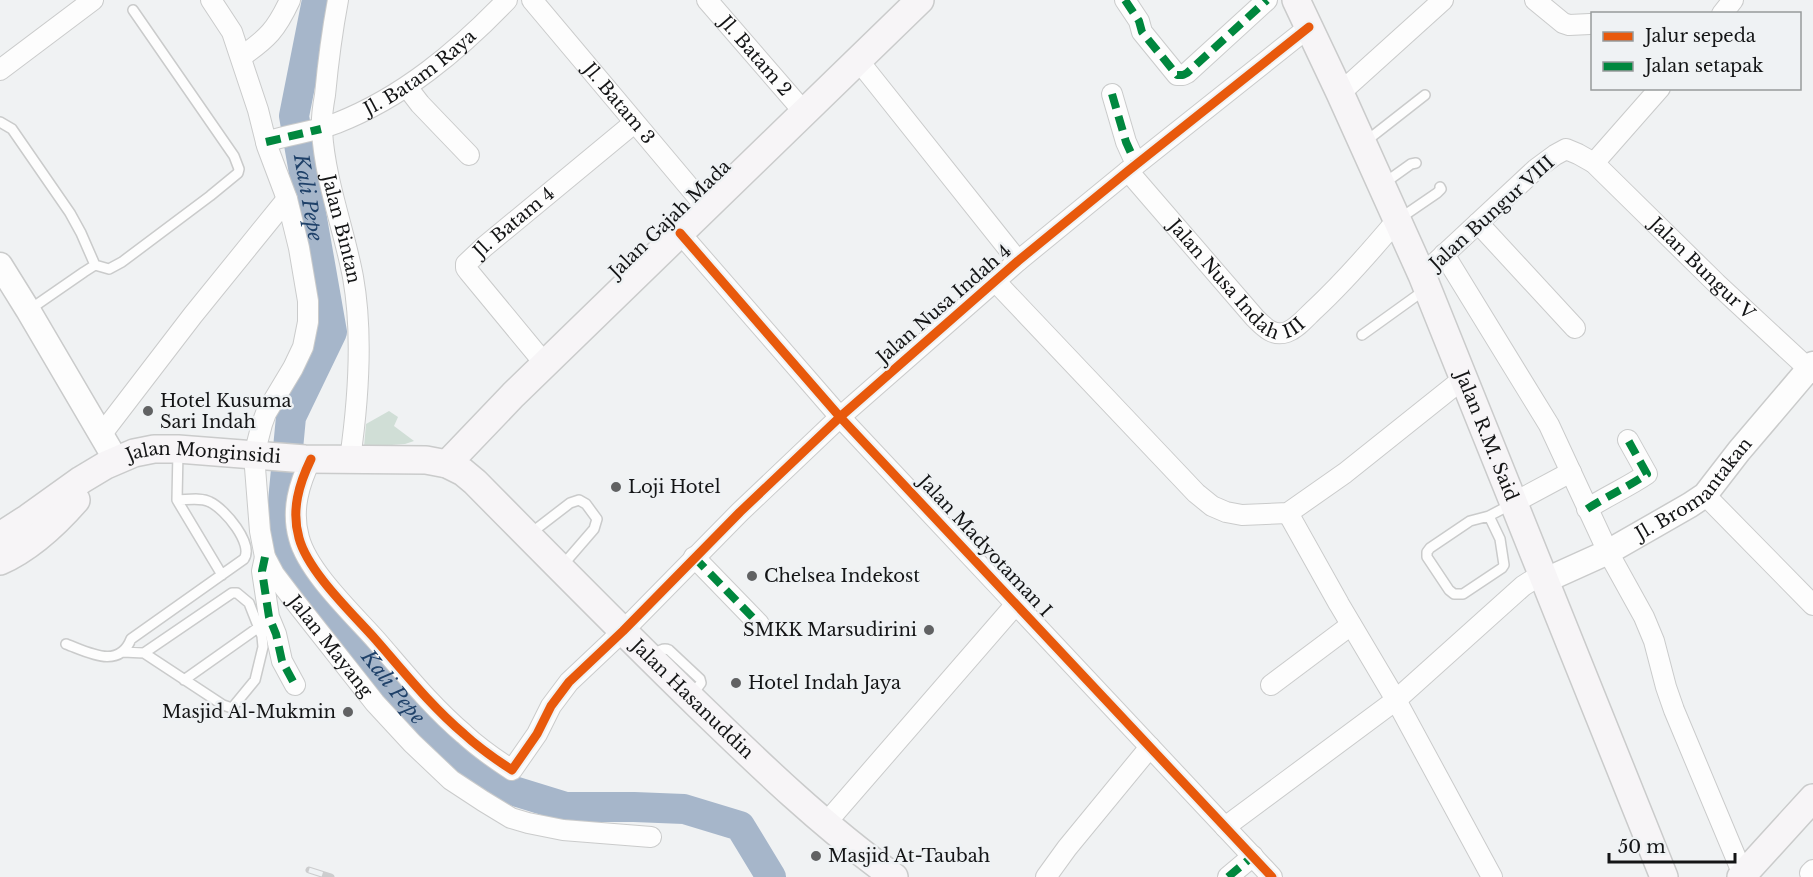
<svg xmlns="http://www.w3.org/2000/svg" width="1813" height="877" viewBox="0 0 1813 877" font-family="'Libre Baskerville',serif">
<rect width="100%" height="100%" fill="#f0f2f3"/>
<path fill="#d0ded6" d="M 389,411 L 398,417 L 394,426 L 414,441 L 405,444 L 364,447 L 366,424 Z"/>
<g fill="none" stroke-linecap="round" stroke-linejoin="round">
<path stroke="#a6b6ca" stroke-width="30" id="s1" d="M 317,0 L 294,116 L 332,332 L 291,417 L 282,512 L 282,546 L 415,715 L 488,783 L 566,807 L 634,807 L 684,809 L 740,826 L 771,877"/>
<g stroke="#cacbcb" stroke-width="12">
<path id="service" d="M 0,122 L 12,129 L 70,213 L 81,233 L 95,265
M 1365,142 L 1425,95
M 1383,184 L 1411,164 L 1416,163
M 1399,219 L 1437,193 L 1441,189 L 1440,187
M 29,310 L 84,272 L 95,265 L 109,269 L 122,262 L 210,196 L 238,173 L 239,169 L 234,156 L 133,10
M 1362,335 L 1426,289
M 178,451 L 177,500 L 222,575
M 1489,516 L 1500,539 L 1504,565 L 1502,568 L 1463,594 L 1454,594 L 1449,590 L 1427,557 L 1427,552 L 1430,548 L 1470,521 L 1489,516 L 1510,505
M 531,533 L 570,503 L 579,500 L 586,504 L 597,519 L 594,529 L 562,566
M 66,644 C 88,652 119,670 131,639 L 244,559 C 254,544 225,509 210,502 C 201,497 187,500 177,500
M 123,652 L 144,653 L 223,705 L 232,708 L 255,680 L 263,647 L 262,636 L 249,603 L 237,593 L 232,593 L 144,653
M 652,657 C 658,652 662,647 669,650 L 700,679 L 701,683 L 692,695
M 184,680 L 259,627"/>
</g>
<g stroke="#cacbcb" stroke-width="22">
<g id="minor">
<path id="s2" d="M 211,0 L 232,32 L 258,110 L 267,146 L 287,199 L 299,248 L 308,301 L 308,322 L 303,347 L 293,368 L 266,413 L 262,424 L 254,455 L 260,531 L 265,557 L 274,574 L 293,599 L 375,703 L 412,743 L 451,780 L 483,801 L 511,818 L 528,823 L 563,830 L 651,837"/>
<path id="s3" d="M 338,0 C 332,32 328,63 325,95 C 323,106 321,119 322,131 C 325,181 344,229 353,277 C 363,333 358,403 350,459"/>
<path id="s4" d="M 532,0 L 706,207"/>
<path id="s5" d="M 707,0 L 804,112"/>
<path d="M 1125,0 L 1139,21 L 1142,32 L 1177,75 L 1183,75 L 1187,73 L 1267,0"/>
<path d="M 1535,0 L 1563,23 L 1569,25 L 1590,24"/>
<path d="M 1722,14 L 1733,0"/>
<path d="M 241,57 C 268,38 276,30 290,0"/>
<path d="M 858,60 L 1018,261"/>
<path d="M 0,70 L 93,0"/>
<path d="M 407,87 L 420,104 L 469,155"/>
<path d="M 1340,93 L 1443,0"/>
<path d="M 1112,94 L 1126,142 L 1136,164"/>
<path id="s6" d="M 266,142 C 289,134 314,132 337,123 C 403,97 458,51 507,0"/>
<path d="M 1594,163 L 1660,88"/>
<path id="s7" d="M 1128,171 L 1255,318 C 1264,327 1273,337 1287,332 C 1298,328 1307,316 1315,309 C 1345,281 1371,251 1397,220"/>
<path d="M 1478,223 L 1575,328"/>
<path d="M 680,233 L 840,417 L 1272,877"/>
<path d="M 1444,254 L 1549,425 L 1608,552 L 1644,617 L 1654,641 L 1666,687 L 1674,710 L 1744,877"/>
<path id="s8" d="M 1434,264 L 1536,169 L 1555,155 L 1566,149 L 1578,154 L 1594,163 L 1716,283 L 1813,373"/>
<path d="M 995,281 L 1196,493 L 1212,506 L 1226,512 L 1242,515 L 1288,513 L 1345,473 L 1464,378"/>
<path id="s9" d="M 545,364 L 469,272 L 466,268 L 466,264 L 484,247 L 634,123"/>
<path d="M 101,435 L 193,315 L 287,199"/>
<path d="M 311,459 C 299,484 291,510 299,538 C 308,572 353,614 376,640 C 404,672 431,706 464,734 C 479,748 495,759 512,770 L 537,734 L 551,706 L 569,682 L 623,631 L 740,512 L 840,417 L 1018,261 L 1128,171 L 1309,27"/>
<path d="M 1705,495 L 1813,605"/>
<path d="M 1515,502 L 1571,472"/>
<path d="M 1587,509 C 1607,496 1628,487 1647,474 L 1628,440"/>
<path d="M 1288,513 L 1339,604 L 1396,700 L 1492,877"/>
<path d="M 265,557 L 262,571 L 269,617 L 276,634 L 282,661 L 295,685"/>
<path d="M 694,557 L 759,624"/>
<path d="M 1271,685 L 1351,625"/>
<path d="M 826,823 L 1016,604"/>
<path d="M 1225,827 L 1396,700 L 1523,586 L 1543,573"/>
<path d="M 1810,873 L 1813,870"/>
<path d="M 1046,877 L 1067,848 L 1150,747"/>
<path d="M 1228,877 L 1253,856"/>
</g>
</g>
<g stroke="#cacbcb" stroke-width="27">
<g id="tertiary">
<path d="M 0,265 L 28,310 L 116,460"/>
<path id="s10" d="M 1546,580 L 1608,552 L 1690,505 L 1705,495 L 1739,451 L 1813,364"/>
</g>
</g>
<g stroke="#cacbcb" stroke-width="30">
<g id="secondary">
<path id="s11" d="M 1296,0 L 1340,93 L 1422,275 L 1664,877"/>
<path d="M 447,464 L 513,395 L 920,0"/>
<path id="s12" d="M 0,536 L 28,518 L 81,480 L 106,465 L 134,453 L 154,449 L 178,449 L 305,459 L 426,460 L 447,464 L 463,472 L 475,482 C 549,557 623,632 698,705 C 761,766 823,826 894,877"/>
<path d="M 0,561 C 29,548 55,524 76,500"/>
<path d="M 1741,877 L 1813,798"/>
</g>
</g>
<use href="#service" stroke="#fdfdfd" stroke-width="9"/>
<use href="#minor" stroke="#fdfdfd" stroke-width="20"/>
<use href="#tertiary" stroke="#fdfdfd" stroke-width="24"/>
<use href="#secondary" stroke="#f7f5f7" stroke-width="27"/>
<g stroke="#cccdce" stroke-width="7">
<path id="rail" d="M 309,870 L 331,877"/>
</g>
<use href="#rail" stroke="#eff2f4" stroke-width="4.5" stroke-dasharray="14" stroke-linecap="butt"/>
<path stroke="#00873e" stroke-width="8" stroke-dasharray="15 8" stroke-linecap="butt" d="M 1125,0 L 1139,21 L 1142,32 L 1177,75 L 1183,75 L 1187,73 L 1267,0
M 1112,94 L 1126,142 L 1136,164
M 266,142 L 321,129
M 1587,509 C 1607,496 1628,487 1647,474 L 1628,440
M 265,557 L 262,571 L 269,617 L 276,634 L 282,661 L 295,685
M 694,557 L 759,624
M 1228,877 L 1253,856"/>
<g stroke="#eff2f4" stroke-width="13">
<path id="cycleway" d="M 680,233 L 840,417 L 1272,877
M 311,459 C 299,484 291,510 299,538 C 308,572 353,614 376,640 C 404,672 431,706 464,734 C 479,748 495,759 512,770 L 537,734 L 551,706 L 569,682 L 623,631 L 740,512 L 840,417 L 1018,261 L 1128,171 L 1309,27"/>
</g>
<use href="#cycleway" stroke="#e8590c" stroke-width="9"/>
</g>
<g fill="#616263" stroke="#eff2f4" stroke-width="2">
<circle cx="148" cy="411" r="6"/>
<circle cx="616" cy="487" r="6"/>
<circle cx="752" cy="576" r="6"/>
<circle cx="929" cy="630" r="6"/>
<circle cx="736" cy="683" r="6"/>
<circle cx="348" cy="712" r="6"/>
<circle cx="816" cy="856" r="6"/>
</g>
<g text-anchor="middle" stroke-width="5" stroke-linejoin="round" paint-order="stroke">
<g font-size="18" fill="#141516" stroke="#eff2f4">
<text dy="6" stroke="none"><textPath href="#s5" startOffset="74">Jl. Batam 2</textPath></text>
<text dy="6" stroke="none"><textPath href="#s6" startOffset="171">Jl. Batam Raya</textPath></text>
<text dy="6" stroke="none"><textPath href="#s4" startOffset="135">Jl. Batam 3</textPath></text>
<text transform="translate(1492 213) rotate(-42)" y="6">Jalan Bungur VIII</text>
<text transform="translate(670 219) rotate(-44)" y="6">Jalan Gajah Mada</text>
<text dy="6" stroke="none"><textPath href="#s9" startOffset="192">Jl. Batam 4</textPath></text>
<text dy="6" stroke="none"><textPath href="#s3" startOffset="232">Jalan Bintan</textPath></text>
<text dy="6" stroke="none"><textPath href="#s7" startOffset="159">Jalan Nusa Indah III</textPath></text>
<text dy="6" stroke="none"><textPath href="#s8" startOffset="358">Jalan Bungur V</textPath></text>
<text transform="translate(944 304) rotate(-41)" y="6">Jalan Nusa Indah 4</text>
<text dy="6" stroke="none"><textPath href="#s11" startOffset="476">Jalan R.M. Said</textPath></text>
<text dy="6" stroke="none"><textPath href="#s12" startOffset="228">Jalan Monginsidi</textPath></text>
<text dy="6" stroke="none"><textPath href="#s10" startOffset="176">Jl. Bromantakan</textPath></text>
<text transform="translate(985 546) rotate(47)" y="6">Jalan Madyotaman I</text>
<text dy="6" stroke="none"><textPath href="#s2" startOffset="698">Jalan Mayang</textPath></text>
<text dy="6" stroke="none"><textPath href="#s12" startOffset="813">Jalan Hasanuddin</textPath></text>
</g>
<g font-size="18" fill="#141516" stroke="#eff2f4" text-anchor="start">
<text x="160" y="407">Hotel Kusuma<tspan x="160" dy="21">Sari Indah</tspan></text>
<text x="628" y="493">Loji Hotel</text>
<text x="764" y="582">Chelsea Indekost</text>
<text x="917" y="636" text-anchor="end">SMKK Marsudirini</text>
<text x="748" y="689">Hotel Indah Jaya</text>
<text x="336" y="718" text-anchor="end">Masjid Al-Mukmin</text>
<text x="828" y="862">Masjid At-Taubah</text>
</g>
<g font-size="20" font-style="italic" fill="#1f4169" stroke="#eff2f4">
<text dy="7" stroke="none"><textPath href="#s1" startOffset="201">Kali Pepe</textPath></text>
<text dy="7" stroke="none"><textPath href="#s1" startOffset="741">Kali Pepe</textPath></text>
</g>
</g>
<rect x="1591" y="12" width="210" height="78" fill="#eff2f4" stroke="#979a9b" stroke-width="1.5"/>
<rect x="1603" y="32" width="30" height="9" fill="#e8590c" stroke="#979a9b" stroke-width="1.5"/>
<text x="1645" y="42" font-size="18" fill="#141516">Jalur sepeda</text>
<rect x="1603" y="62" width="30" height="9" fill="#00873e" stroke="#979a9b" stroke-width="1.5"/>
<text x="1645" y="72" font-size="18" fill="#141516">Jalan setapak</text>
<path d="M1609 853v9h126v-9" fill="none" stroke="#141516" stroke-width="3"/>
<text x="1618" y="853" font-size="18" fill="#141516" stroke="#eff2f4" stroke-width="4.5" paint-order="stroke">50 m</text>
</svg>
